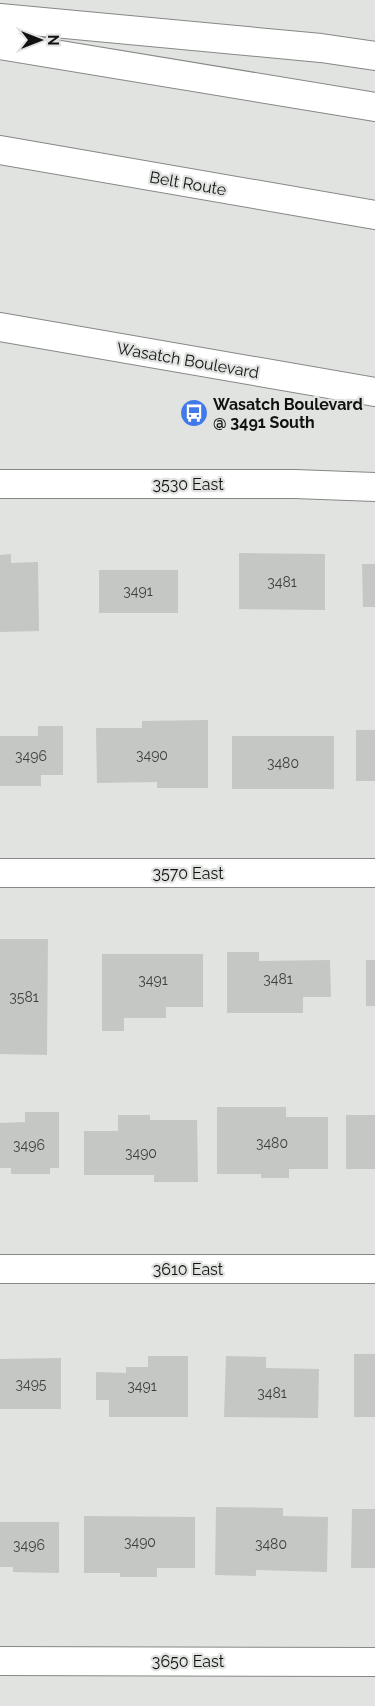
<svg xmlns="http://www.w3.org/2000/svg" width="375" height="1706" viewBox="0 0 375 1706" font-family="Raleway,sans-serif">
<rect width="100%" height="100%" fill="#e0e3e0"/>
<path fill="#c5c7c4" d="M 239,553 L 325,554 L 325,610 L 239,609 Z
M 11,554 L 11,563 L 38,562 L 39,631 L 0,632 L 0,555 Z
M 362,564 L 375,564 L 375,607 L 363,607 Z
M 99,570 L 178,570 L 178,613 L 99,613 Z
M 208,720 L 208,788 L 157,788 L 157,782 L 97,783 L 96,728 L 142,728 L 142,721 Z
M 38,726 L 63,726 L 63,775 L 41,775 L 41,786 L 0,786 L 0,736 L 38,736 Z
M 356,730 L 375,730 L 375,781 L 356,781 Z
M 232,736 L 334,736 L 334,789 L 232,789 Z
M 0,939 L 48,939 L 47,1055 L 0,1054 Z
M 227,952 L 259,952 L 259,961 L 330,960 L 331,997 L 303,997 L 303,1013 L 227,1013 Z
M 102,954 L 203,954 L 203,1007 L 166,1007 L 166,1018 L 124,1018 L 124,1031 L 102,1031 Z
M 366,960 L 375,960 L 375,1006 L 366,1006 Z
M 217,1107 L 286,1107 L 286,1117 L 328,1117 L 328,1169 L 289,1169 L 289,1178 L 261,1178 L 261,1174 L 217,1174 Z
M 25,1112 L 59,1112 L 59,1168 L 50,1168 L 50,1174 L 11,1174 L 11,1168 L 0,1168 L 0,1123 L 25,1122 Z
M 118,1115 L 150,1115 L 150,1120 L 197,1120 L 198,1182 L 154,1182 L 154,1175 L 84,1175 L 84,1131 L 118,1131 Z
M 346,1115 L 375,1115 L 375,1169 L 346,1169 Z
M 354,1354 L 375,1354 L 375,1417 L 354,1417 Z
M 148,1356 L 188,1356 L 188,1417 L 109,1417 L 109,1400 L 96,1400 L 96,1372 L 126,1373 L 126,1367 L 148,1367 Z
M 226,1356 L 266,1357 L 266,1368 L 319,1369 L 318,1418 L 224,1417 Z
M 61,1358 L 61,1409 L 0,1409 L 0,1359 Z
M 216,1507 L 283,1508 L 283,1516 L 328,1517 L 327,1572 L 256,1570 L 256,1576 L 215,1575 Z
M 352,1509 L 375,1509 L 375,1568 L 351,1568 Z
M 84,1516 L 195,1517 L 195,1568 L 157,1568 L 157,1577 L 120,1577 L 120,1573 L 84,1573 Z
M 0,1522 L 59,1522 L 59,1573 L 13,1572 L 13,1567 L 0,1567 Z"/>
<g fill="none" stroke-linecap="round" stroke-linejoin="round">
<g stroke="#858885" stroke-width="30">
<path id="minor" d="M 0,484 L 295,484 L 375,487
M 0,873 L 375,873
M 0,1269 L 375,1269
M 0,1661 L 375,1662"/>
</g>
<g stroke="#858885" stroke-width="30">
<path id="major" d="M 0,327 L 375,392"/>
</g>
<g stroke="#858885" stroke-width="30">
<path id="highway" d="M 0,18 L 321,48 L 375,56
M 0,45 L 375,107
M 0,150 L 375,215"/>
</g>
<use href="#minor" stroke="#fff" stroke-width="28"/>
<use href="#major" stroke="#fff" stroke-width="28"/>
<use href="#highway" stroke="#fff" stroke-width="28"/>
</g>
<defs>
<g id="bus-disc" transform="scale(1.4375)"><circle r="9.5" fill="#4279ea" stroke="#e0e3e0"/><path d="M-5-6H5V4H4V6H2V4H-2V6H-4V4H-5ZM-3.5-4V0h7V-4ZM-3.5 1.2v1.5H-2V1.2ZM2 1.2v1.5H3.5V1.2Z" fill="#fff"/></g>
</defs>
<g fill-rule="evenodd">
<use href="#bus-disc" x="194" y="413"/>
</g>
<g text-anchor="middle" stroke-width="4.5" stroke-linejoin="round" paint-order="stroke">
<g font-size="14" fill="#3e3f3e">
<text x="282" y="587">3481</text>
<text x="138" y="596">3491</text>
<text x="152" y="760">3490</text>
<text x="31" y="761">3496</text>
<text x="283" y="768">3480</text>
<text x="278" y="984">3481</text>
<text x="153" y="985">3491</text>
<text x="24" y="1002">3581</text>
<text x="272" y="1148">3480</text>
<text x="29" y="1150">3496</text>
<text x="141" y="1158">3490</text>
<text x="31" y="1389">3495</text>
<text x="142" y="1391">3491</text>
<text x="272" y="1398">3481</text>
<text x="140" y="1547">3490</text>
<text x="271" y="1549">3480</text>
<text x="29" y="1550">3496</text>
</g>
<g font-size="16" fill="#111211" stroke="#e0e3e0">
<text transform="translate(188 183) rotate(10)" y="6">Belt Route</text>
<text transform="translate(188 360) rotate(10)" y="6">Wasatch Boulevard</text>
<text x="188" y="490">3530 East</text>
<text x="188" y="879">3570 East</text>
<text x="188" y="1275">3610 East</text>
<text x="188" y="1667">3650 East</text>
</g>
<g font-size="16" font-weight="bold" fill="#111211" stroke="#e0e3e0" text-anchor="start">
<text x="213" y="410">Wasatch Boulevard<tspan x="213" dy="18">@ 3491 South</tspan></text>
</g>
</g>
<g transform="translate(40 40) rotate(90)" stroke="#e0e3e0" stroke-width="4" paint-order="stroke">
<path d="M0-4L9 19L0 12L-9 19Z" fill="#111211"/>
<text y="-8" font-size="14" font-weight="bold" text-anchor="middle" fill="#111211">N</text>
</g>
</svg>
